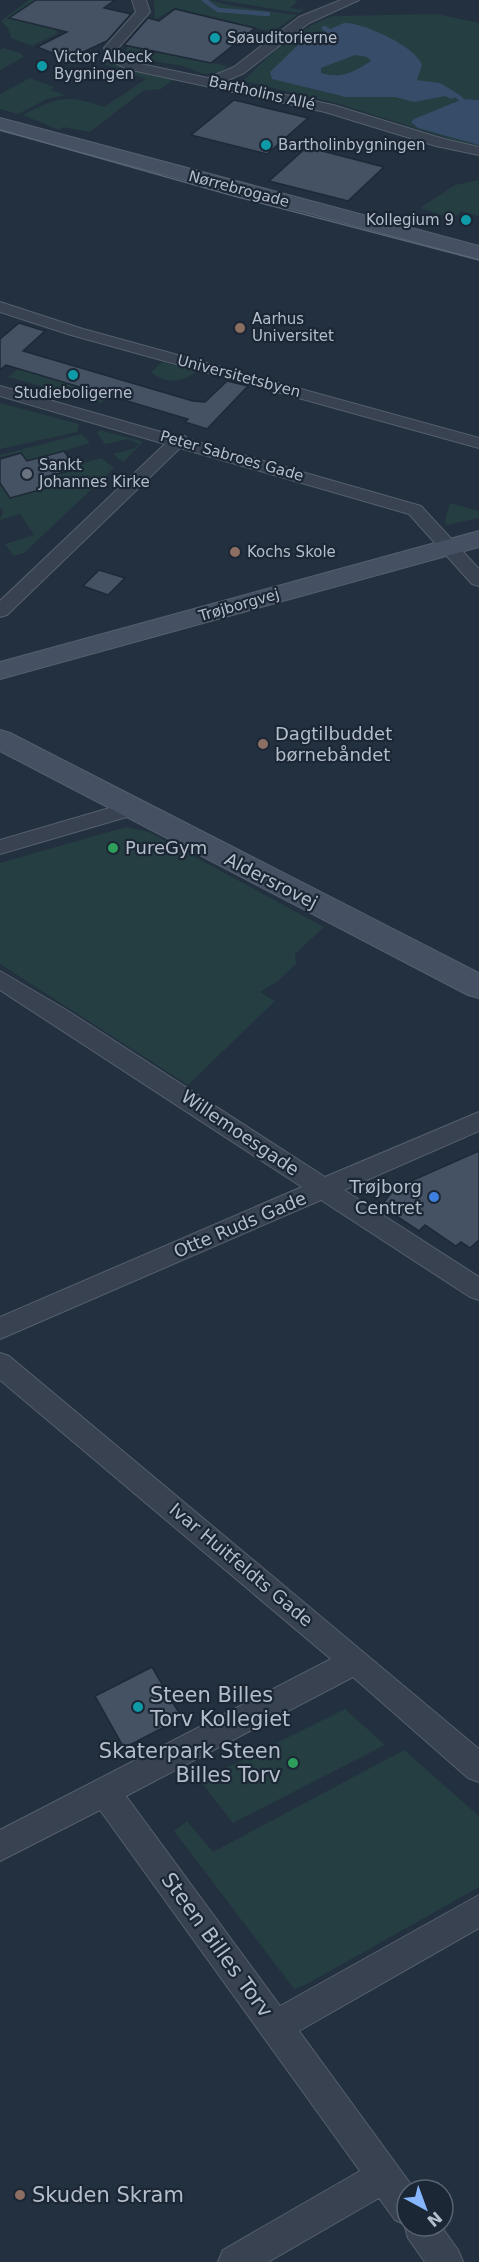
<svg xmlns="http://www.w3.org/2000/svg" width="479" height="2262" viewBox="0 0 479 2262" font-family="'DejaVu Sans',sans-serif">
<rect width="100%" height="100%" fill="#233040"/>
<path fill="#253e41" d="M 29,0 L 36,0 L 10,18 L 34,24 L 37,21 L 57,30 L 57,34 L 32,46 L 11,38 L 8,28 L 1,21 Z
M 154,0 L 210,0 L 233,6 L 297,15 L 272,32 L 175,8 L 155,20 Z
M 219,0 L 294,0 L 298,1 L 290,8 L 304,10 L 299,13 Z
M 437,14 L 479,23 L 479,146 L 450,139 L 336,103 L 243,81 C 268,56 299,27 333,16 Z
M 129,42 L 137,48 L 228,66 L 220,73 L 204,74 L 183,66 L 138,59 L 126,52 Z
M 4,48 L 22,54 L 24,57 L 0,70 L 0,50 Z
M 110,61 L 122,67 L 174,79 L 161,89 L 143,91 L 90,132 L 63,127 L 59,130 L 23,115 C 58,97 66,94 104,107 L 146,79 L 104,64 Z
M 30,78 L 54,87 L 51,90 L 65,95 L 47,99 L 18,114 L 0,109 L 0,94 Z
M 479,180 L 479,216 L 461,211 L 454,219 L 420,208 L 455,185 Z
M 162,362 L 197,371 C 183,383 165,384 151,372 Z
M 18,369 L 109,396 L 101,403 L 8,377 Z
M 0,403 L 79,424 L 77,432 L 0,449 Z
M 99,430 L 141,441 L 142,443 L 123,462 L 113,454 L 135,448 L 139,444 L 128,439 L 105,444 L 97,433 Z
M 82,434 L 90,443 L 28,462 L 21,452 L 0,457 L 0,455 Z
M 101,458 L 114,468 L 24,553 L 14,556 L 5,544 L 34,535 L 20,514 L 0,520 L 3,511 L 0,507 L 0,485 L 39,477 Z
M 450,503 L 479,511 L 479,518 L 447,525 L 445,519 Z
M 126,827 L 149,832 L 324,927 L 295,954 L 296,964 L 278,981 L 260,992 L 275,1001 L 188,1085 L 0,964 L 0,863 Z
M 345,1709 L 385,1745 L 233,1823 L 200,1781 Z
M 404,1750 L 479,1816 L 479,1887 L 307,1984 L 294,1989 L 174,1831 L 187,1821 L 213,1852 Z"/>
<path fill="#364c68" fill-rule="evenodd" d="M 344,23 C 363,22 417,47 422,65 L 417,80 L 440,83 L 460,95 L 451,99 L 445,96 L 414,102 L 395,97 L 346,97 L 272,79 L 270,72 L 300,43 ZM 355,55 L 367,57 L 371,61 C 354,72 341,79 321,73 L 321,68 Z
M 463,99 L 479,100 L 479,145 L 418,128 L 411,122 L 414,119 Z"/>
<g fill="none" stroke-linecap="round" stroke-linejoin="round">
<path stroke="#364c68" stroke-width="4.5" d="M 204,0 L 218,10 L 268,14
M 324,28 L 328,30
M 457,96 L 461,99"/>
</g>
<path fill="#445264" stroke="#1e2937" stroke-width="1.5" d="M 36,0 L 115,0 L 104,8 L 131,14 L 107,41 L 68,59 L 37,47 L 67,32 L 9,18 Z
M 175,9 L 225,21 L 255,28 L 211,63 L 124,45 L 148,18 L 159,21 Z
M 234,100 L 308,118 L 267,154 L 191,135 Z
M 307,147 L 384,167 L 348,201 L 269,181 Z
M 19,323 L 45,331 L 23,351 L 193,401 L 205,402 L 227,381 L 248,386 L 207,429 L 185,422 L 188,419 L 6,365 L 0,370 L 0,339 Z
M 64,451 L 77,469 L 40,478 L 47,488 L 10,498 L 0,483 L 0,459 L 21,453 L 27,461 Z
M 99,570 L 125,578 L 108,595 L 83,586 Z
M 479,1151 L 479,1240 L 470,1248 L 461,1242 L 456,1246 L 425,1225 L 419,1231 L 381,1206 L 395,1188 Z
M 152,1667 L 182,1718 L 124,1748 L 95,1696 Z"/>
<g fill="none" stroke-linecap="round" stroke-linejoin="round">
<g stroke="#55606d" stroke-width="2">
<path id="street" d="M 132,0 L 146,0 L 150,12 L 118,48 L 121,55 L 136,63 L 208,78 L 234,67 L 299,17 L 341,0 L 359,0 L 309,23 L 244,73 L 224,82 L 333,105 L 444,139 L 479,147 L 479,155 L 436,146 L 325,112 L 127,69 L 110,60 L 104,48 L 136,12 Z
M 0,302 L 83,329 L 479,438 L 479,448 L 71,335 L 0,312 Z
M 0,386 L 175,436 L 185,436 L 187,439 L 421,506 L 479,569 L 479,586 L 472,584 L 409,514 L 180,448 L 7,615 L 0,617 L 0,601 L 165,444 L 0,396 Z
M 130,802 L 137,804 L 140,809 L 137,814 L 0,854 L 0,840 Z
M 0,971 L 68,1011 L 325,1177 L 479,1112 L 479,1131 L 344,1190 L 479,1277 L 479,1300 L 470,1297 L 321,1200 L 0,1339 L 0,1317 L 302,1187 L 0,990 Z
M 0,1353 L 9,1356 L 479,1749 L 479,1782 L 468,1778 L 353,1677 L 126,1796 L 280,2006 L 479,1895 L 479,1928 L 299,2031 L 415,2190 L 407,2190 L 407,2226 L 441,2226 L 458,2250 L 463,2262 L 425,2262 L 408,2238 L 404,2224 L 395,2220 L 379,2198 L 268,2262 L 218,2262 L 223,2250 L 360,2171 L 100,1810 L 0,1861 L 0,1830 L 331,1659 L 0,1380 Z"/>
</g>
<g stroke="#55606d" stroke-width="2">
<path id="secondary" d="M 0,118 L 479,246 L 479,259 L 0,130 Z
M 479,531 L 479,547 L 0,679 L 0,662 Z
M 0,730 L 10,733 L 479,973 L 479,998 L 468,995 L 0,751 Z"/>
</g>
<use href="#street" fill="#384250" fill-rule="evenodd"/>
<use href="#secondary" fill="#455163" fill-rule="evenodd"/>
<path stroke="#596677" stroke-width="1.5" d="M 0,130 L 234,196 L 479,260"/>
</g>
<g fill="#0f9aa8" stroke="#1c2735" stroke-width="2">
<circle cx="215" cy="38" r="6"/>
<circle cx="42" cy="66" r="6"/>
<circle cx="266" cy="145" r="6"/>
<circle cx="466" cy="220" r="6"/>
<circle cx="73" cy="375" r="6"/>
<circle cx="138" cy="1707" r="6"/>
</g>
<g fill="#8d6e63" stroke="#1c2735" stroke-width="2">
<circle cx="240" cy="328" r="6"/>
<circle cx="235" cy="552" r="6"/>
<circle cx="263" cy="744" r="6"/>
<circle cx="20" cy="2195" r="6"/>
</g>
<circle fill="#6b7280" stroke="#1c2735" stroke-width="2" cx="27" cy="474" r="6"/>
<g fill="#2e9e5b" stroke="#1c2735" stroke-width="2">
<circle cx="113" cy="848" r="6"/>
<circle cx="293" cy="1763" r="6"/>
</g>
<circle fill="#3f7fe0" stroke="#1c2735" stroke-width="2" cx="434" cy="1197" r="6"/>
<g text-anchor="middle" stroke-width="4.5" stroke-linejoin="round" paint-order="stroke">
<g font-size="15" fill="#b4bdca" stroke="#1c2735" text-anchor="start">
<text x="227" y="43">Søauditorierne</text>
<text x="54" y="62">Victor Albeck<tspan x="54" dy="17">Bygningen</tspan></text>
<text x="278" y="150">Bartholinbygningen</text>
<text x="454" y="225" text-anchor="end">Kollegium 9</text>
<text x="252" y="324">Aarhus<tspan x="252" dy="17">Universitet</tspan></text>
<text x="73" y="398" text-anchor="middle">Studieboligerne</text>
<text x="39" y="470">Sankt<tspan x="39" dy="17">Johannes Kirke</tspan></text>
<text x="247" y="557">Kochs Skole</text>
</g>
<g font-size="15" fill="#b4bdca" stroke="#1c2735">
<text transform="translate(262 93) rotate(13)" y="5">Bartholins Allé</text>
<text transform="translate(239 189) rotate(15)" y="5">Nørrebrogade</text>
<text transform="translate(239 376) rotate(15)" y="5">Universitetsbyen</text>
<text transform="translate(232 456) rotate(16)" y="5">Peter Sabroes Gade</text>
<text transform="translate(239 605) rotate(-16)" y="5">Trøjborgvej</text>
</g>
<g font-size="18" fill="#b4bdca" stroke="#1c2735" text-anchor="start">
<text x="275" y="740">Dagtilbuddet<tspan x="275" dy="21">børnebåndet</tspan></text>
<text x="125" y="854">PureGym</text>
<text x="422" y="1193" text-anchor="end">Trøjborg<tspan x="422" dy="21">Centret</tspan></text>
</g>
<g font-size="18" fill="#b4bdca" stroke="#1c2735">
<text transform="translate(271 881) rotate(27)" y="6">Aldersrovej</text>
<text transform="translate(240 1133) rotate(34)" y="6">Willemoesgade</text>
<text transform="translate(240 1225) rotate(-23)" y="6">Otte Ruds Gade</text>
<text transform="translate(241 1565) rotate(40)" y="6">Ivar Huitfeldts Gade</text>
</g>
<g font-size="21" fill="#b4bdca" stroke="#1c2735" text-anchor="start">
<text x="150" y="1702">Steen Billes<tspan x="150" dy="24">Torv Kollegiet</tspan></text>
<text x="281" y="1758" text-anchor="end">Skaterpark Steen<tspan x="281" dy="24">Billes Torv</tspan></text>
<text x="32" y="2202">Skuden Skram</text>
</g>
<g font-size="21" fill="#b4bdca" stroke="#1c2735">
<text transform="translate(217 1945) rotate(54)" y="7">Steen Billes Torv</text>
</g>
</g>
<g transform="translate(425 2208) rotate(139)"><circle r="28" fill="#1c2735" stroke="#596371" stroke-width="1.5"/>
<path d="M0-4.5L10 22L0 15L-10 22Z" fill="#86b6fd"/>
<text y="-9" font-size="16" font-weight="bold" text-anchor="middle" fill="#b4bdca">N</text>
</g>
</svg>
